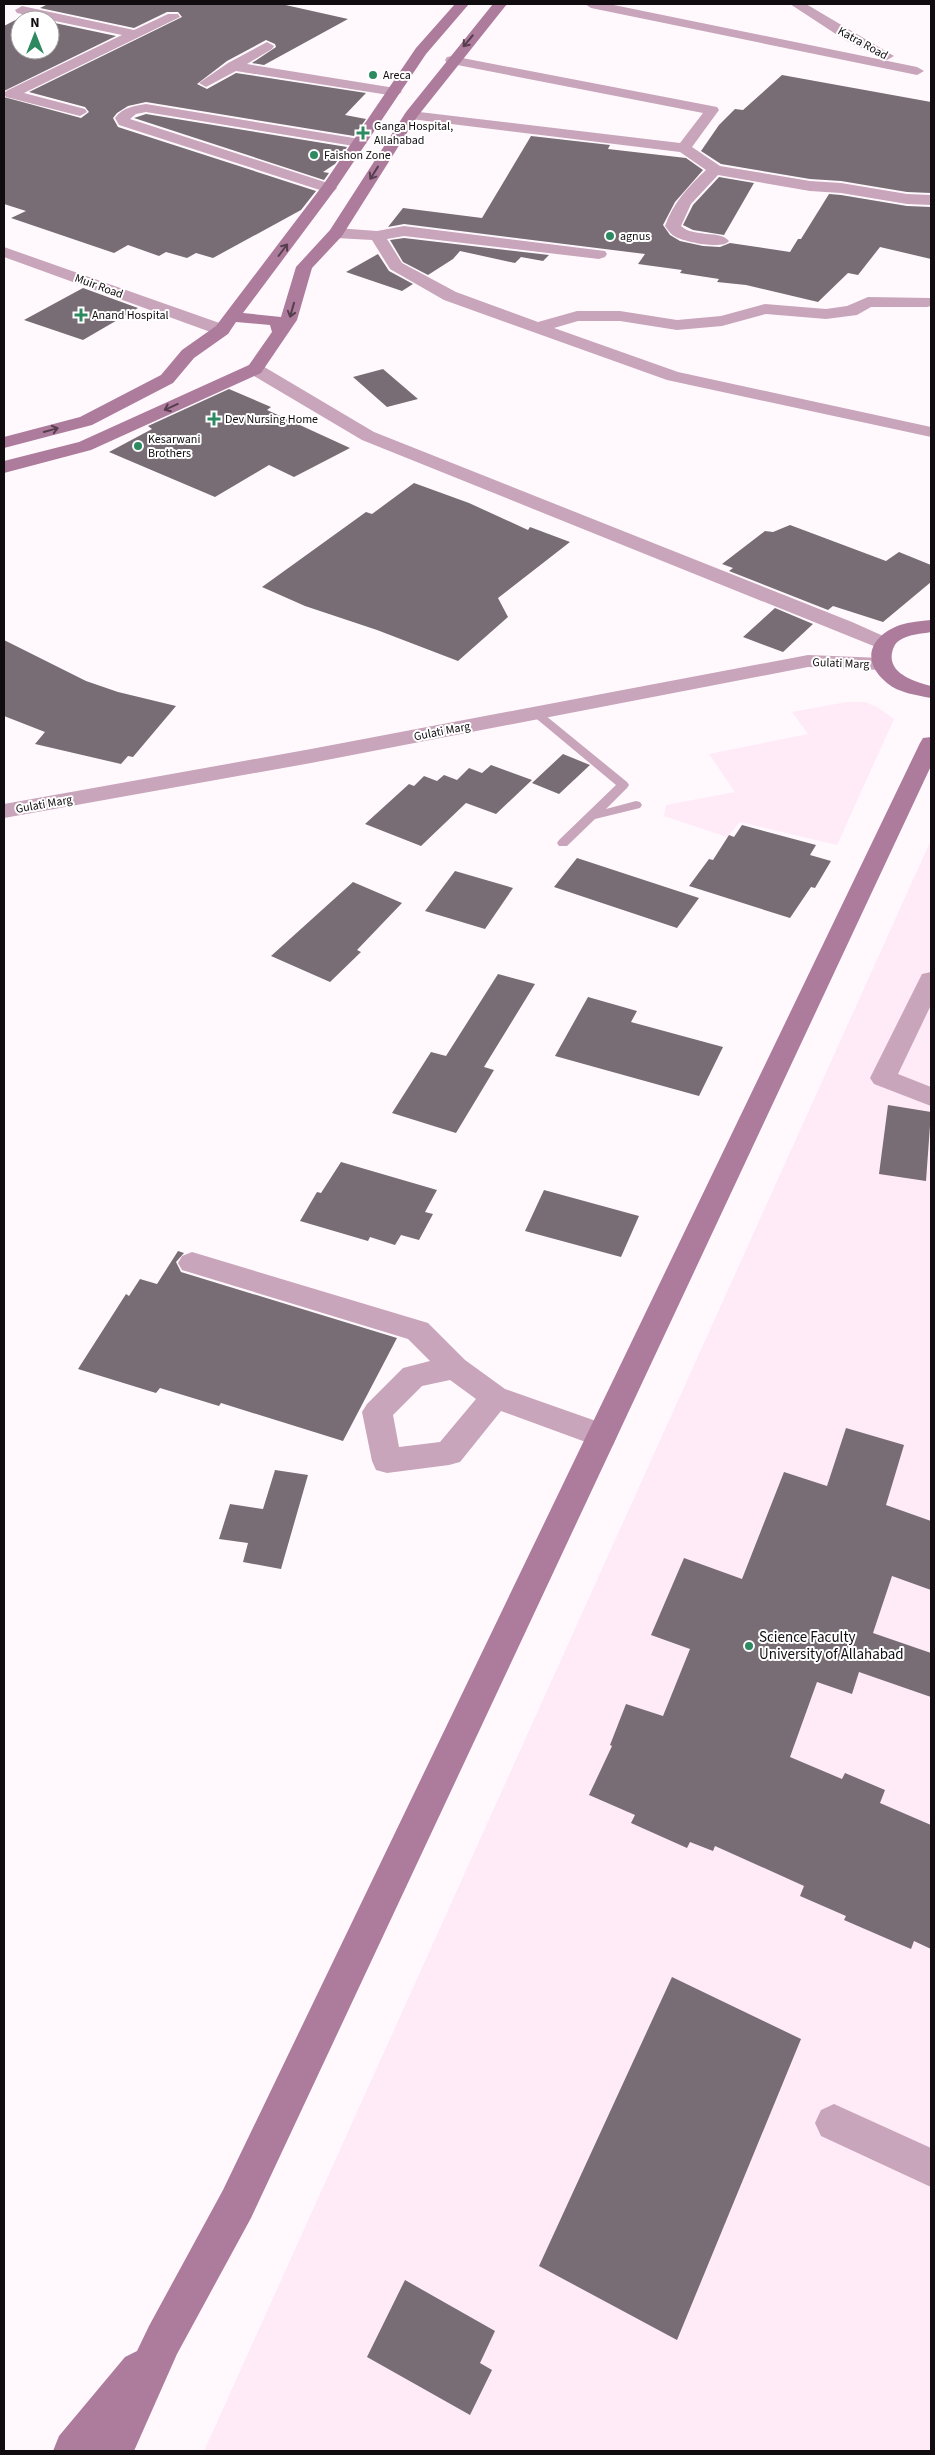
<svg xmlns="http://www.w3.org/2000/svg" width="935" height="2455" viewBox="0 0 935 2455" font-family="'Source Sans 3',sans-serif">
<rect width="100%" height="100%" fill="#fff9fd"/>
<path fill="#ffeaf7" d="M 847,702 L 865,702 L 877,707 L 894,719 L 837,845 L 740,822 L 727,837 L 664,816 L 666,805 L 735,792 L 709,754 L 808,734 L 792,712 Z
M 931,840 L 931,2451 L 204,2451 Z"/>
<path fill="#786d74" d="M 48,4 L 281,4 L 348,19 L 264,65 L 252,63 L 276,47 L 275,44 L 266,40 L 227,61 L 197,84 L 207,89 L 236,73 L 366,93 L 345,115 L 366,119 L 354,136 L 146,102 L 128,106 L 117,113 L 113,118 L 118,127 L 316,191 L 301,210 L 213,258 L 196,253 L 187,258 L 166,252 L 159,256 L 128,245 L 114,253 L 11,218 L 26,211 L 4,204 L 4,97 L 81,118 L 89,112 L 85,107 L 29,92 L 182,17 L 178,12 L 167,12 L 134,28 L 40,8 Z
M 23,16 L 41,20 L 20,20 L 20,50 L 50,50 L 50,22 L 116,36 L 4,91 L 4,26 Z
M 782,75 L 931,102 L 931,193 L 907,192 L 841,181 L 810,179 L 721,164 L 701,151 L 719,125 L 735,109 L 743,110 Z
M 146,114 L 347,147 L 335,164 L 323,172 L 329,173 L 324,180 L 134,118 Z
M 531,136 L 610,145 L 608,149 L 686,158 L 703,170 L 675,202 L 663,225 L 670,235 L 680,241 L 703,246 L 720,247 L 730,243 L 790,252 L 798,239 L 801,239 L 829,194 L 841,195 L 907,206 L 931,207 L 931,259 L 880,247 L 858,275 L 848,273 L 818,302 L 746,285 L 717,282 L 719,279 L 680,273 L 682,270 L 638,264 L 645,254 L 404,224 L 388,227 L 403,208 L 482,218 Z
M 719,177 L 754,183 L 724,235 L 693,230 L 683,225 L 693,205 Z
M 404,238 L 549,255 L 543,261 L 521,257 L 515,263 L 460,251 L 453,259 L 428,275 L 403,262 L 390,240 Z
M 378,254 L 389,271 L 413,284 L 402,291 L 346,272 Z
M 83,288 L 138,308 L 83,340 L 24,320 Z
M 383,369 L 418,399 L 387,407 L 353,377 Z
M 229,389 L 271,407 L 267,410 L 350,448 L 294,477 L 269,465 L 215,497 L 109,452 L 152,429 L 148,426 Z
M 414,483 L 469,503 L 528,530 L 530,527 L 570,542 L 498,598 L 508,617 L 458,661 L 377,630 L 305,606 L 262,587 L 366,512 L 372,514 Z
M 790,525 L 886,561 L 899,552 L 931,565 L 931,582 L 883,622 L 833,606 L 828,610 L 729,571 L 733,568 L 722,564 L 765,531 L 773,532 Z
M 775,608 L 813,624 L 783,652 L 743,637 Z
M 4,640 L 86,681 L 118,692 L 176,706 L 133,757 L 128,756 L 121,764 L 35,744 L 45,732 L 4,716 Z
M 563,754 L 590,765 L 559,794 L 532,783 Z
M 491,765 L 532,780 L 496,814 L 466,803 L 421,846 L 365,824 L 409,784 L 414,786 L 424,776 L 437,781 L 444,775 L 457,780 L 469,768 L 482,773 Z
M 742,825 L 816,845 L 810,855 L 831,861 L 815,888 L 811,887 L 790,918 L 689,886 L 709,859 L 713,860 L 729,835 L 734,837 Z
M 577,858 L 699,898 L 677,928 L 554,887 Z
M 455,871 L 513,888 L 485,929 L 425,911 Z
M 353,882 L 402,903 L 357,950 L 361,952 L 330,982 L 271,956 Z
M 498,974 L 535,984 L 484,1067 L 494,1070 L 456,1133 L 392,1113 L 431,1052 L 446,1056 Z
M 588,997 L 637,1011 L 631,1022 L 723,1047 L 699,1096 L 555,1056 Z
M 888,1105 L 931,1112 L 926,1181 L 879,1174 Z
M 341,1162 L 437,1190 L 425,1212 L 433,1214 L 419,1240 L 401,1235 L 395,1245 L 370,1237 L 368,1241 L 300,1221 L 317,1192 L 321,1193 Z
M 544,1190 L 639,1216 L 621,1257 L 525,1231 Z
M 178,1251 L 184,1253 L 176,1262 L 181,1272 L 397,1338 L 343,1441 L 221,1403 L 219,1406 L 160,1388 L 156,1393 L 78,1369 L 126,1294 L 129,1296 L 140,1279 L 157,1284 Z
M 846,1428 L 904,1445 L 886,1505 L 931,1521 L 931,1590 L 892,1576 L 873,1633 L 931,1653 L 931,1697 L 859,1672 L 852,1694 L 817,1682 L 790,1757 L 842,1779 L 845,1773 L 885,1790 L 880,1803 L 931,1825 L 931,1949 L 914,1941 L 911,1949 L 844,1920 L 846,1916 L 800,1896 L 804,1886 L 715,1846 L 713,1851 L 690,1842 L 687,1848 L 631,1823 L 635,1815 L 589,1795 L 612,1746 L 610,1745 L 626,1704 L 663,1716 L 690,1649 L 651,1635 L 684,1558 L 742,1579 L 784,1472 L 827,1486 Z
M 275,1470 L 308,1475 L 281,1569 L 243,1562 L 248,1543 L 219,1539 L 230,1504 L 263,1509 Z
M 672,1977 L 801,2039 L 677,2340 L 539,2266 Z
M 405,2280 L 495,2331 L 480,2363 L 492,2370 L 470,2415 L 367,2357 Z"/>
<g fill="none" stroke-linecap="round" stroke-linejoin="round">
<path fill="#c8a5bb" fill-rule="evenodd" d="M 536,709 L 540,711 L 627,782 L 629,785 L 627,788 L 606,809 L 636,801 L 640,802 L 642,805 L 640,808 L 595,819 L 567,846 L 559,846 L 557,843 L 559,840 L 616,785 L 532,715 L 532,711 Z"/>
<path fill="#c8a5bb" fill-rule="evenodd" d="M 22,6 L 134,30 L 168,14 L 178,14 L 180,17 L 24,93 L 85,109 L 87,112 L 80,116 L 6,97 L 4,94 L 6,91 L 122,35 L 17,13 L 15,10 Z
M 267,42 L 274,46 L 272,49 L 247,64 L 395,88 L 402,92 L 395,96 L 236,71 L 206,87 L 199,83 L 228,63 Z
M 452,56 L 717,107 L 719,110 L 692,147 L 720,166 L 810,181 L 841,183 L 907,194 L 931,195 L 931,205 L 907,204 L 841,193 L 810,191 L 718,175 L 691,204 L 681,226 C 694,238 721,230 729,241 C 723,250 685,242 676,237 C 671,235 668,230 665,226 C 673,203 688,187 706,170 L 680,152 L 411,119 L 404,115 L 411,111 L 680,143 L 703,113 L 447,63 L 445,60 L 447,57 Z
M 146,104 L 360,139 L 367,143 L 360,147 L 146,112 L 136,114 L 130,119 L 334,185 L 337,188 L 334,191 L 329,193 L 119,125 L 115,118 C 123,107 134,106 146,104 Z
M 404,226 L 605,251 L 607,254 L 605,257 L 599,259 L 404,236 L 387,239 L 402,263 L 456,292 L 538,322 L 577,311 L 620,311 L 677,320 L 721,316 L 765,304 L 826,309 L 847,306 L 868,297 L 931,298 L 931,306 L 927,307 L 871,307 L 857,315 L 826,319 L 766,314 L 722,326 L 677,330 L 620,321 L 578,321 L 554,328 L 678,372 L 931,427 L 931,437 L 667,380 L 444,300 L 390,269 L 372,240 L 336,238 L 328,233 L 336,228 L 377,231 Z
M 931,972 L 931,1005 L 898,1074 L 931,1087 L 931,1106 L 874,1084 L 870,1078 L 922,974 Z
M 192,1252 L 428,1323 L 465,1360 L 505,1389 L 613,1427 L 617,1436 L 613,1445 L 602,1448 L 501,1411 L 460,1462 L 449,1465 L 387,1473 L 376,1470 L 372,1461 L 362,1412 L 367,1404 L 403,1368 L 430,1361 L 408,1339 L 182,1270 L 178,1263 L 182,1256 ZM 450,1380 L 476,1399 L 440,1442 L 399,1447 L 393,1415 L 422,1386 Z
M 834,2104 L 931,2148 L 931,2187 L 821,2136 L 815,2123 L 821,2110 Z"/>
<path fill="#c8a5bb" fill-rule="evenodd" d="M 585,4 L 609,4 L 917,67 L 924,71 L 917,75 L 591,8 Z
M 790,4 L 806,4 L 894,56 L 887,60 L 882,59 L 845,40 Z
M 4,247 L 228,326 L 230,330 L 228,334 L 216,334 L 4,257 Z
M 255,364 L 261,365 L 374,432 L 852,622 L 890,639 L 893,643 L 890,647 L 883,649 L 876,647 L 362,440 L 249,373 L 246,369 L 249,365 Z
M 808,655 L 882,658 L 889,660 L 892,664 L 889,668 L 882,670 L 808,667 L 311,763 L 4,818 L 4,804 L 311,749 Z"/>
<path fill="#ad7b9b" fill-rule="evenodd" d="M 455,4 L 469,4 L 426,54 L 334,191 L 243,313 L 281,317 L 296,267 L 330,230 L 406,112 L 493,4 L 507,4 L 417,117 L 342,236 L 312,268 L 297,320 L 261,373 L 91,450 L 4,473 L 4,461 L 79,442 L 249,365 L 272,332 L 270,325 L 236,322 L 228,334 L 194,358 L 173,383 L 92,425 L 4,448 L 4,437 L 80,417 L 161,375 L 182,350 L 216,326 L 323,185 L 416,48 Z
M 931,620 L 931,632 C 921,634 910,634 900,640 C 895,643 893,648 892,653 C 888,674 916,682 931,686 L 931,698 C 916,695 899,693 887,683 C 860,661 870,636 900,625 C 910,622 921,621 931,620 Z
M 931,737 L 931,766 L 251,2218 L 177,2354 L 134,2451 L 53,2451 L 59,2436 L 125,2357 L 137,2351 L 149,2326 L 223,2190 L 920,743 L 923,738 Z"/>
</g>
<defs><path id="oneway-shaft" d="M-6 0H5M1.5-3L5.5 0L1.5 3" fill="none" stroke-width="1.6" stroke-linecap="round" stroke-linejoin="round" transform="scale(1.25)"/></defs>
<g stroke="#573e4e">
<use href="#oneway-shaft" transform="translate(468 41) rotate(130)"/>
<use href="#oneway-shaft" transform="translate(374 173) rotate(122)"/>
<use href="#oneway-shaft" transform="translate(283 250) rotate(-53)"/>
<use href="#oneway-shaft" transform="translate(292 310) rotate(106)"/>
<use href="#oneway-shaft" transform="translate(171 407) rotate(156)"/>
<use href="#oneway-shaft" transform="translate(51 430) rotate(-15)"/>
</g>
<g fill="#2c8960" stroke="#fff" stroke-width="2">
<circle cx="373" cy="75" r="5"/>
<path d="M360.5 125.5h5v5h5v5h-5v5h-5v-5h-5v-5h5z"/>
<circle cx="314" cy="155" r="5"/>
<circle cx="610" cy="236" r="5"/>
<path d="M78.5 307.5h5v5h5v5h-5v5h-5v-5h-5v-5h5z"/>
<path d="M211.5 411.5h5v5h5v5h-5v5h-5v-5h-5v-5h5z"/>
<circle cx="138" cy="446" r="5"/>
<circle cx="749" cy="1646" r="5"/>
</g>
<g text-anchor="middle" stroke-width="4" stroke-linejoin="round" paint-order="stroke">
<g font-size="12" fill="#100c0f" stroke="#fff">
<text transform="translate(863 43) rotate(29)" y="4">Katra Road</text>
<text transform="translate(99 286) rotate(20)" y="4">Muir Road</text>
<text transform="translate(841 663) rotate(2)" y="4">Gulati Marg</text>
<text transform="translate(442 731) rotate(-11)" y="4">Gulati Marg</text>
<text transform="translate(44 804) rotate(-10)" y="4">Gulati Marg</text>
</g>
<g font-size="12" fill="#100c0f" stroke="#fff" text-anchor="start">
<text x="383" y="79">Areca</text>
<text x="374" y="130">Ganga Hospital,<tspan x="374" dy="14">Allahabad</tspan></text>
<text x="324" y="159">Faishon Zone</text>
<text x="620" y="240">agnus</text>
<text x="92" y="319">Anand Hospital</text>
<text x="225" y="423">Dev Nursing Home</text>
<text x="148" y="443">Kesarwani<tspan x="148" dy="14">Brothers</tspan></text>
</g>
<g font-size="15" fill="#100c0f" stroke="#fff" text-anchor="start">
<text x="759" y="1642">Science Faculty<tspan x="759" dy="17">University of Allahabad</tspan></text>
</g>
</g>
<rect width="935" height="2455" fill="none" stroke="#100c0f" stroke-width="10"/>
<g transform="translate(35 35)"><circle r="24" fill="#ffffff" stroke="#9f9e9f"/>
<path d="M0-4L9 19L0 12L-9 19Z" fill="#2c8960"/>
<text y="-8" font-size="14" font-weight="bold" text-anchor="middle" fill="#100c0f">N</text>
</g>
</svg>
